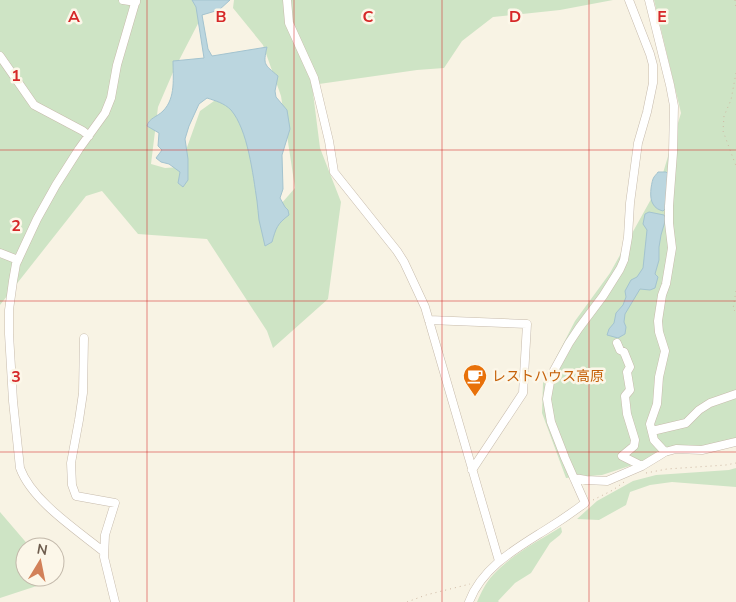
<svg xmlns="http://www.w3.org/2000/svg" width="736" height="602" viewBox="0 0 736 602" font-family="'Nunito Sans','Noto Sans JP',sans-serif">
<rect width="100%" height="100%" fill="#f8f3e4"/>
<path fill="#cee4c5" d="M 0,0 L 203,0 L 205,10 L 174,70 L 158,107 L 151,164 L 165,168 L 180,167 L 200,111 L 221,96 L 254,126 L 267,220 L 295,188 L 281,96 L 263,45 L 233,8 L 234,0 L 613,0 L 560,10 L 493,17 L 462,41 L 444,68 L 417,70 L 312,85 L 320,148 L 341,202 L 328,299 L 273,348 L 267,331 L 207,239 L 138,234 L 102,191 L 86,196 L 0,305 Z
M 654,0 L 736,0 L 736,439 L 675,451 L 602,475 L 566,478 L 542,413 L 543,383 L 575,321 L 610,273 L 660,183 L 681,113 Z
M 736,468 L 736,487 L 672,482 L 650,485 L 630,492 L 626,505 L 599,520 L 577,519 L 597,501 L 633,481 L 656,475 L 729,470 Z
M 0,512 L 30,547 L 25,547 L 25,577 L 55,577 L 55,576 L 58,579 L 0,598 Z
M 561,527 L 562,532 L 560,535 L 550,543 L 531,573 L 515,583 L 498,601 L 499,602 L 477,602 C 481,593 486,582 493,575 C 511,555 538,541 561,527 Z"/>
<path fill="#bbd6df" stroke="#a3c3cf" d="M 192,0 L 230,0 L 219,10 L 202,15 L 208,49 L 212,56 L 267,47 C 263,65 264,64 278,76 L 275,91 L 276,97 L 287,110 L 290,129 L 282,155 L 283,189 L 280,198 L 285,207 L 288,210 L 289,215 C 277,224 276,228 272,242 L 265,246 C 263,237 261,229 259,220 C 258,214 258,207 257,201 C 253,175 248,130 231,110 C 224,103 216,101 207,98 L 199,104 L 189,126 L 185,139 L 188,159 L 188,180 L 183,187 L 178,183 L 180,172 L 169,164 L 161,162 L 156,158 L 162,150 L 158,146 L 159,133 L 147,126 C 149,118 157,117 163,111 C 176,98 173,77 173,61 L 204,58 L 196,7 Z
M 658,172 L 666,172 L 669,175 L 666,208 L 663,211 C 659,210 655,208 653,204 C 649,198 651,185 653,179 C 654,176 657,174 658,172 Z
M 649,212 L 664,215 L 666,218 L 661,235 L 659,247 L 659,260 L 655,274 L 658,277 L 655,288 L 650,290 L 640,289 L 625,314 L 624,322 L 626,327 L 625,334 L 618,338 L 607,335 L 609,329 L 614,323 L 616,313 L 623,305 L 626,297 L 625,291 L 631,280 L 637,277 L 643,268 L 647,230 L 643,224 L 645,214 Z"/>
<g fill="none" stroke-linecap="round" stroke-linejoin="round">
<g stroke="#c7bbac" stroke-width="9">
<path id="minor" d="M 123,0 L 136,2
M 287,0 L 289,23 L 314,78 L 329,141 L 334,172 L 397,251 L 404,262 L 425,307 L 499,561
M 649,0 L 670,85 L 674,106 L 673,153 L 669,206 L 669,223 L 672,248 L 666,284 L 662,295 L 658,321 L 659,332 L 665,351 L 659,377 L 657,404 L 650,424 L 654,440 L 665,452
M 0,56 L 34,105 L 83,131 L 89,136
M 0,253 L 18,260
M 429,320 L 527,324 L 523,393 L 472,470
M 84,338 L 83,393 L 79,420 L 71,463 L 72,485 L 76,496 L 115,503 L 105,535 L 104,557 L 115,602
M 617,343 L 620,350 L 624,352 L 630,367 L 627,372 L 630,390 L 625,396 L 627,414 L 635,440 L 634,446 L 622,456 L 642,466
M 652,431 L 686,423 L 699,410 L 710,403 L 736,394
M 574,478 L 586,480 L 607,481 L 642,466 L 665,452 L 676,449 L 702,450 L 736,442
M 104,552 C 77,530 32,501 20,468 L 13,401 L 9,334 L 9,310 L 13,281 L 16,264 L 37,219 L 56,185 L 79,149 L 105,113 L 111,98 L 117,65 L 136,0
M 469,602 C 482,567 517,548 547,529 C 560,521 573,512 585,503 L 565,458 L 551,422 L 547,399 L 550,382 L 552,374 L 569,343 L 579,328 L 603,296 L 620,269 L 624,260 L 628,237 L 630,203 L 638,143 L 647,112 L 653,83 L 653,65 L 650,54 L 629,0"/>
</g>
<path stroke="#ceb8a3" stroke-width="1" stroke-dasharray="1 4" stroke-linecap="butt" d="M 735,0 L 736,8
M 736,73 L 731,100 L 724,116 L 723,131 L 736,166
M 736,291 L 733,309 L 736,312
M 646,473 L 667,469 L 726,465 L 736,463
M 593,500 L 613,490 L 624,482
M 407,602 L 426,595 L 470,584"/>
<use href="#minor" stroke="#fff" stroke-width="8"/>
</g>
<path fill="none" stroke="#d62828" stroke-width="1" stroke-opacity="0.55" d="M 147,0 L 147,602M 294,0 L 294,602M 442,0 L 442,602M 589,0 L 589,602M 0,150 L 736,150M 0,301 L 736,301M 0,452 L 736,452"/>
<defs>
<g id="cafe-pin" transform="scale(1.25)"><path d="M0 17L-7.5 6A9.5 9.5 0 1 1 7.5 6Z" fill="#e8710a" stroke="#fcf7e9"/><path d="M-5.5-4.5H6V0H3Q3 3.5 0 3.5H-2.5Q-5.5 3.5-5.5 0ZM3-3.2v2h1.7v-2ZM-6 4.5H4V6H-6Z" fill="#fff"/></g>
</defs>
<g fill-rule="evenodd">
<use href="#cafe-pin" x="475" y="376"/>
</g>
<g text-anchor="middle" stroke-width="5" stroke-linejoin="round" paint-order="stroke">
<g font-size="14" fill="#c56008" stroke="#fcf7e9" text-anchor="start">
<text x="492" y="381">レストハウス高原</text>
</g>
</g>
<g font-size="16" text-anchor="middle" font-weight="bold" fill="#d62828" stroke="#fcf7e9" stroke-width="5" stroke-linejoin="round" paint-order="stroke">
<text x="74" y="22">A</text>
<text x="221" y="22">B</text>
<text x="368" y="22">C</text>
<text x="515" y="22">D</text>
<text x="662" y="22">E</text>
<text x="16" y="81">1</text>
<text x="16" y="231">2</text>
<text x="16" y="382">3</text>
</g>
<g transform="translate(40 562) rotate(10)"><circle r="24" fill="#fcf7e9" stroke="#c3b9ab"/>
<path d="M0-4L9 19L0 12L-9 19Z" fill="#d28159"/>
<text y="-8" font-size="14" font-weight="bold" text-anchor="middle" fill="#6d5c4d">N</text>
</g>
</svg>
